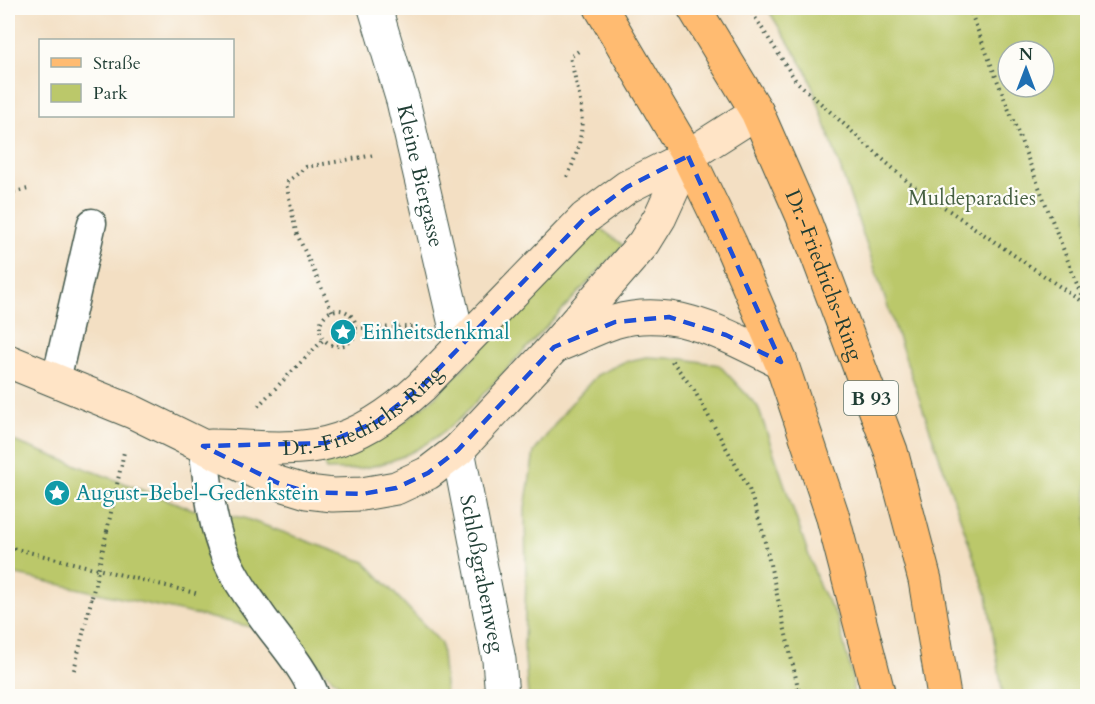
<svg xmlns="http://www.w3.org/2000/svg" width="1095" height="704" viewBox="0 0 1095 704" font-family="Cardo,serif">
<rect width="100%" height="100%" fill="#fdfcf7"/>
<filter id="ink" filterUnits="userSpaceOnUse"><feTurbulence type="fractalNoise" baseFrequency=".0167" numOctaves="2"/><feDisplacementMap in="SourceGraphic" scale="12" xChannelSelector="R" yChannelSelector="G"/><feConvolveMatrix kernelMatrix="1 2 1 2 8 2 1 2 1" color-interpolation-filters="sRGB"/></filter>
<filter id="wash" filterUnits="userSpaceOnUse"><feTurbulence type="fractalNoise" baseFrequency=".008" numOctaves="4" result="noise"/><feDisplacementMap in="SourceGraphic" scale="24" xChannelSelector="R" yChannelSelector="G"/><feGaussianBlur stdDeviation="1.35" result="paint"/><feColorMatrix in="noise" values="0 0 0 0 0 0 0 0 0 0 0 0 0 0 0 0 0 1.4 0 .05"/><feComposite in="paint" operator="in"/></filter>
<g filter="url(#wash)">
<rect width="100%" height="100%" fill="#f3dfc3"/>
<path fill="#bbc86a" stroke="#6d824f" stroke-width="1.5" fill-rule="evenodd" d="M 767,8 L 1087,8 L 1087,696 L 1003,696 L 987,596 L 808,74 ZM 1008,51 L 1044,51 L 1044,87 L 1008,87 Z
M 600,228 L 623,245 L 460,419 C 429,444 403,461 364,468 C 352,471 338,469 326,470 L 322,456 L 387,435 L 433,399 Z
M 646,357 L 684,359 L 719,365 L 758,407 L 820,588 L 837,617 L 852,675 L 854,696 L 528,696 L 524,646 L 526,579 L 525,508 L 534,452 L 568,407 L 597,375 L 624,362 Z
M 8,439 L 192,509 L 244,518 L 365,562 L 441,643 L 446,696 L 351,696 L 351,694 L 279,633 L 8,573 Z"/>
</g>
<g filter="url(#ink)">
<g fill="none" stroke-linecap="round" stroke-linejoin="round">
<g stroke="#3f5549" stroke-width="31">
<path id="lane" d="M 56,380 L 92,223
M 203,446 C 208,483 211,524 226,558 C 234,576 246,594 257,609 C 276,638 303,664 315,696"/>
</g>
<g stroke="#3f5549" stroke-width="35">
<g id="street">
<path id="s1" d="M 375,8 L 403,101 L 460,346"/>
<path id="s2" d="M 458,450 L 499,660 L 502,696"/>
</g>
</g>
<g stroke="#3f5549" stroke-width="35">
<g id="secondary">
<path d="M 558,345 C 577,338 595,328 614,322 C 676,304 727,336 781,362"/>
<path d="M 8,361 L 133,412 L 278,483 L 307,492 L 333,495 L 362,494 L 396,488 L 428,473 L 458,450 L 554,347 L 644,243 L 660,217 L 688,156"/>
<path id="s3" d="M 211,446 C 249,446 290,452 327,443 C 363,434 394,412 421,387 L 585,218 L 627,187 L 688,156 L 757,112"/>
</g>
</g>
<g stroke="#3f5549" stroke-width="35">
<g id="primary">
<path d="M 601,8 L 688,156 L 730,243 L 781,362 L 832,514 L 879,696"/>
<path id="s4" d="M 694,8 L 757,112 L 803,217 L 891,451 L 925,580 L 944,696"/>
</g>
</g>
<path stroke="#3f5549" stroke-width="4" stroke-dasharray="1.5 4.5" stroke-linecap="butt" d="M 749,8 L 796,81 L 909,183 L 1088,306
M 969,8 L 1084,302 L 1088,317
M 567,177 C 590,128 582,107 570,57 L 580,50
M 8,193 L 28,189
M320 328a18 18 0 1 1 36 0a18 18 0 1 1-36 0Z
M 332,311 L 296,232 L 286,183 L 306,167 L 375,155
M 356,328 L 412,327
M 672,361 L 694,390 L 749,489 L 762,529 L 800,696
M 258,406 L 325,338
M 107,531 L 124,452
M 8,547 L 199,594
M 74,670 L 92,597"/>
<use href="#lane" stroke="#fff" stroke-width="28"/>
<use href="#street" stroke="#fff" stroke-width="33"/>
<use href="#secondary" stroke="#ffe4c6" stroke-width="33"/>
<use href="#primary" stroke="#ffbb71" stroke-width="33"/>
<path stroke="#3f5549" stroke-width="4" stroke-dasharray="1.5 4.5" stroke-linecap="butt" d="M 92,597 L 107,531"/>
</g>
</g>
<path fill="none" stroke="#1d4ed8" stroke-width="4.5" stroke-dasharray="12 8" stroke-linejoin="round" d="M 688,156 L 781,362 L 726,335 L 669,317 L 615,322 L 554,347 L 458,450 L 428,473 L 396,488 L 362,494 L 307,492 L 278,483 L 203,446 L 326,443 L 376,422 L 421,387 L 585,218 L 627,187 Z"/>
<defs>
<g id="sight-disc" transform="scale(1.35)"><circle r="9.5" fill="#0f9aa8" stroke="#fdfcf7"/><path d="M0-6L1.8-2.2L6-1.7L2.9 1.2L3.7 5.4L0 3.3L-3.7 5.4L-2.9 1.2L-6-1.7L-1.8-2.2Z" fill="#fff"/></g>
</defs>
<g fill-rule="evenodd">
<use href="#sight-disc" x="343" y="332"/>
<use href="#sight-disc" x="57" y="493"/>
</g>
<g text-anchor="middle" stroke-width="4.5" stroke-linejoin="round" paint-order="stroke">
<rect fill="#fdfcf7" stroke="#62766e" stroke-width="1.5" x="844" y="381" width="54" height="34" rx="4.5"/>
<g font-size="20" font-weight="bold" fill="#1f3d34">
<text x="871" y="405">B 93</text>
</g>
<g font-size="21" fill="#1f3d34" stroke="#fdfcf7">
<text dy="7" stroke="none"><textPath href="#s1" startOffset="174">Kleine Biergasse</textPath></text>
<text dy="7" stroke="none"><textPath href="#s4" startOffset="298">Dr.-Friedrichs-Ring</textPath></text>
<text dy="7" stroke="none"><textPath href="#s3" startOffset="162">Dr.-Friedrichs-Ring</textPath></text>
<text dy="7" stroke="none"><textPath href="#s2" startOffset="126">Schloßgrabenweg</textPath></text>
</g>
<g font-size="21" fill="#466042" stroke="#fdfcf7">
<text x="972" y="205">Muldeparadies</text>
</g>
<g font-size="21" fill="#0d838f" stroke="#fdfcf7" text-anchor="start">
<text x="362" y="339">Einheitsdenkmal</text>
<text x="76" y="500">August-Bebel-Gedenkstein</text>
</g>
</g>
<rect width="1095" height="704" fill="none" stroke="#fdfcf7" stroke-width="30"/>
<rect x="39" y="39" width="195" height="78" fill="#fdfcf7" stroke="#a4b0a9" stroke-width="1.5"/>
<rect x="51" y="58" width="30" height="9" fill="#ffbb71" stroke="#a4b0a9" stroke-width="1.5"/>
<text x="93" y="69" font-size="18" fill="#1f3d34">Straße</text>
<rect x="51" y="84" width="30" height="18" fill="#bbc86a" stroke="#a4b0a9" stroke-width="1.5"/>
<text x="93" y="99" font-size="18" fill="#1f3d34">Park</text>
<g transform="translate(1026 69)"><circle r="28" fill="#fdfcf7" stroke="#a4b0a9" stroke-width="1.5"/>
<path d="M0-4.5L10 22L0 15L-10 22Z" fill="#1f6fb2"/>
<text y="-9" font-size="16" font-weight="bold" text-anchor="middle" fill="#1f3d34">N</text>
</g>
</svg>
